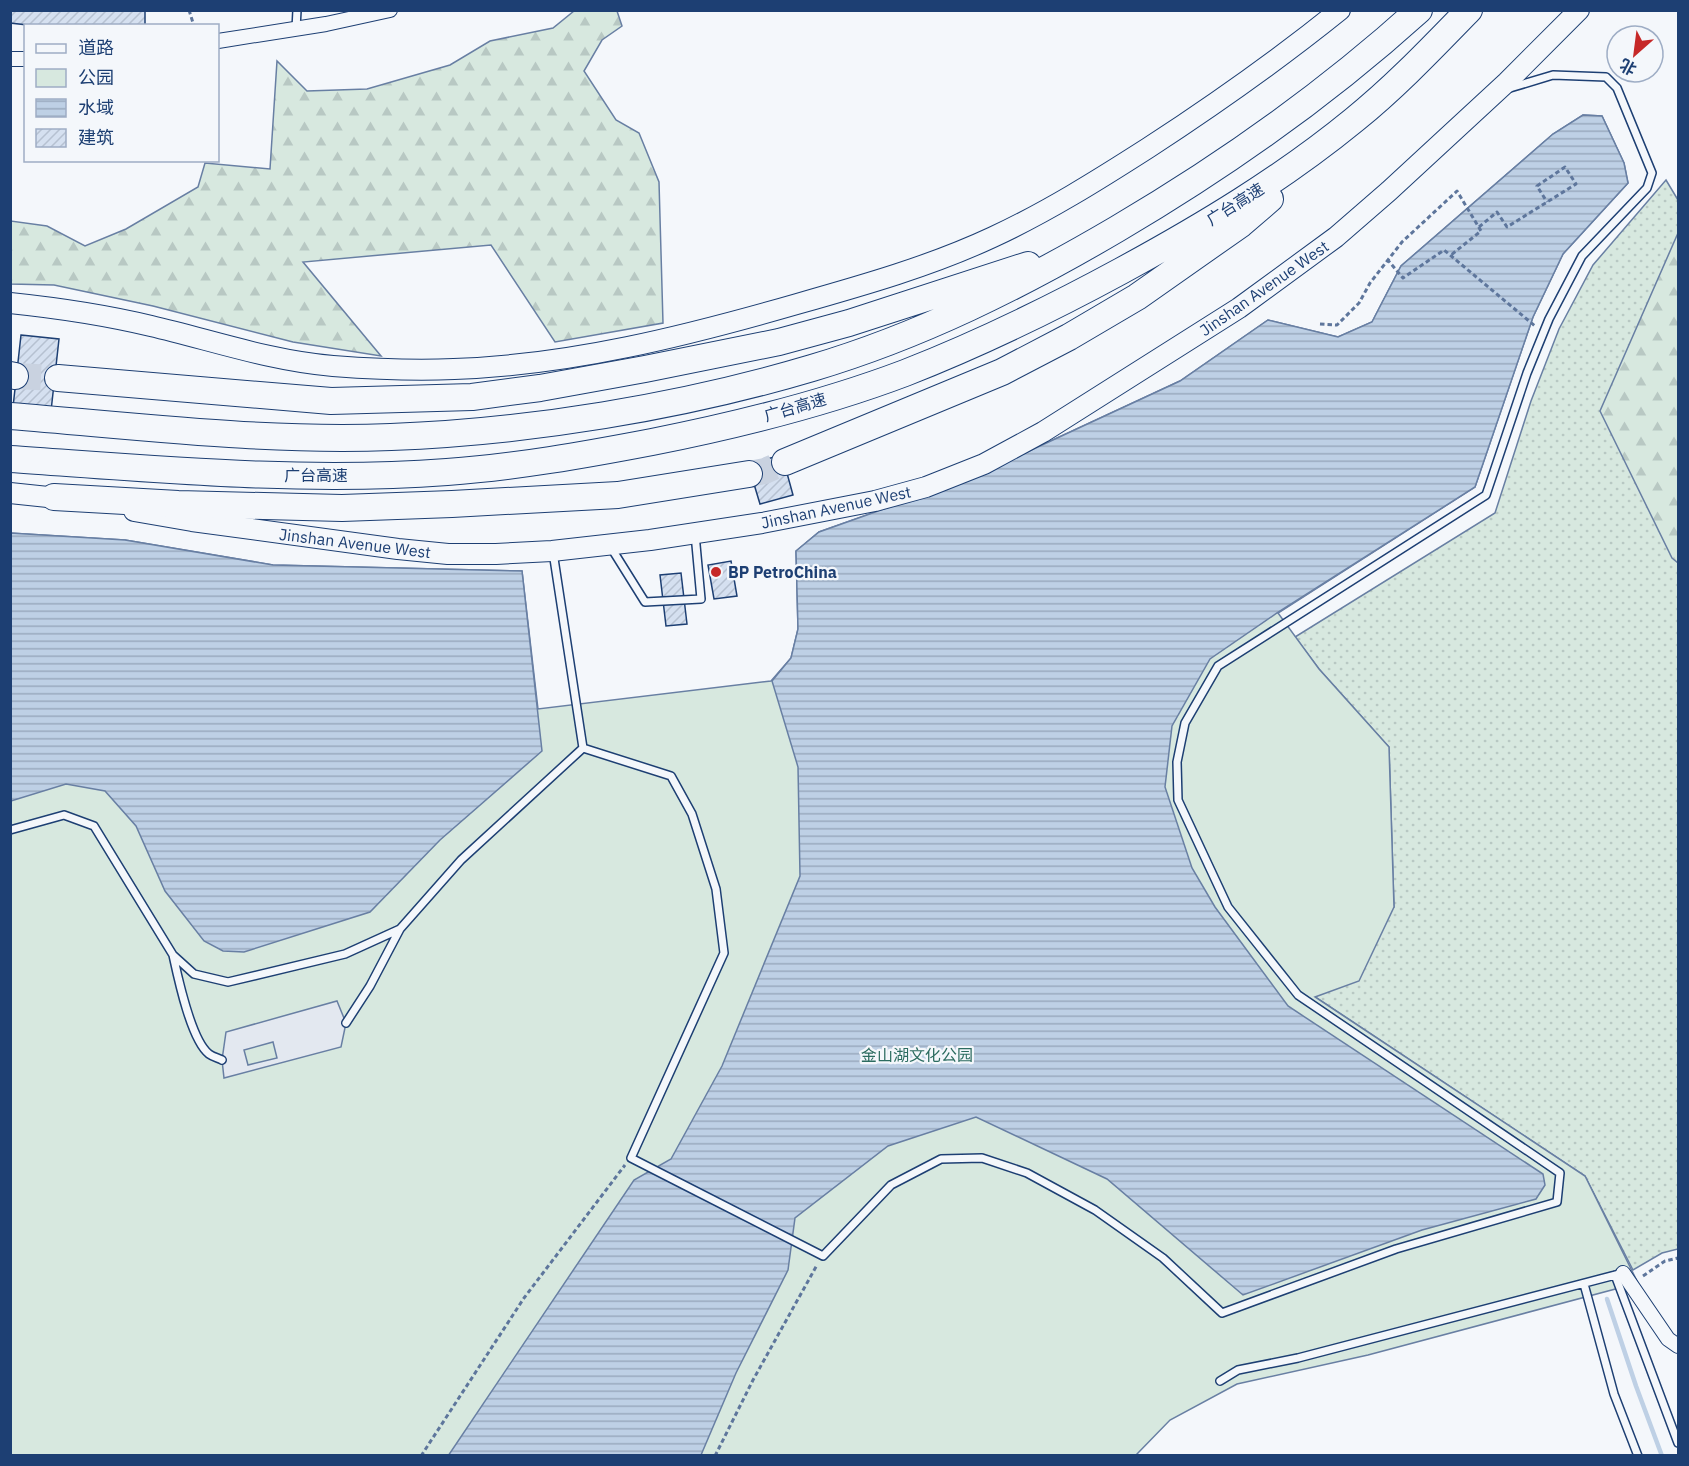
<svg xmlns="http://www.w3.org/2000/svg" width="1689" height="1466" viewBox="0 0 1689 1466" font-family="'IBM Plex Sans','Noto Sans SC',sans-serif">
<defs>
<pattern id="grass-dots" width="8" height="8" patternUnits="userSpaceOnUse" patternTransform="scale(1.5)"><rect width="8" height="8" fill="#d7e8df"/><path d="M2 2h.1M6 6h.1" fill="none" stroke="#b8c8c3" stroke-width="1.8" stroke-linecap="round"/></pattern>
<pattern id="forest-firs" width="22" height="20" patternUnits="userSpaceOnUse" patternTransform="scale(1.5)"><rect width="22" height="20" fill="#d7e8df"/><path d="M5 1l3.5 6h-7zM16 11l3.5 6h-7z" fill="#b8c8c3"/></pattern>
<pattern id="water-rules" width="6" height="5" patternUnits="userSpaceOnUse" patternTransform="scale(1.5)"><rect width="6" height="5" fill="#bed0e5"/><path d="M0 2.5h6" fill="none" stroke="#9aaabe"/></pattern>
<pattern id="building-hatch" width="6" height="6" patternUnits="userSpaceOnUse" patternTransform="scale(1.5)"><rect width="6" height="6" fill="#d5e0f0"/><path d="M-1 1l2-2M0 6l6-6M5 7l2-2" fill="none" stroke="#b6c1d1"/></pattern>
</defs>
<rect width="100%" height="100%" fill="#f4f7fb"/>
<path fill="url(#grass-dots)" stroke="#687fa3" stroke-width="1.5" d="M 1666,180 L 1678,200 L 1678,1249 L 1662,1253 L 1633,1270 L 1585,1176 L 1314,996 L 1394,907 L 1389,747 L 1319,669 L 1295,637 L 1495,513 L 1531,401 L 1559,329 L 1593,265 Z"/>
<path fill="url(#forest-firs)" stroke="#687fa3" stroke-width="1.5" d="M 574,11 L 617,11 L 622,26 L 602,40 L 584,71 L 616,120 L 639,133 L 659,182 L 663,323 L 555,342 L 491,245 L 303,262 L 381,356 L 293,342 L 153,306 L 54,285 L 11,284 L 11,221 L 47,226 L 85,246 L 126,229 L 198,187 L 205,163 L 270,169 L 277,61 L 307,91 L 367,89 L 450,65 L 490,41 L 553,28 Z
M 1678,233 L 1678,563 L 1672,558 L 1600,411 Z"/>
<path fill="#d7e8df" stroke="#687fa3" stroke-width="1.5" d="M 1583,115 L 1602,116 L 1624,163 L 1628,183 L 1563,254 L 1533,317 L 1475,487 L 1278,613 L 1319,669 L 1389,747 L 1394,907 L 1359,981 L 1315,997 L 1585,1176 L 1638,1283 L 1368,1355 L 1237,1384 L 1170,1420 L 1136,1455 L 11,1455 L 10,533 L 125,540 L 273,565 L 522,571 L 538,709 L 771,681 L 791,658 L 798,629 L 796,551 L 819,532 L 971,478 L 1180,381 L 1268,320 L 1338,337 L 1372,322 L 1401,266 L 1553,134 Z"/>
<path fill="#e3e8f0" stroke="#687fa3" stroke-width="1.5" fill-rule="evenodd" d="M 337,1001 L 346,1023 L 341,1047 L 224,1078 L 222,1060 L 226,1032 ZM 273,1042 L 277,1058 L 248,1065 L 244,1050 Z"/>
<path fill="url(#water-rules)" stroke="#687fa3" stroke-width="1.5" d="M 1583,115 L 1602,116 L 1624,163 L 1628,183 L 1563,254 L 1533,317 L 1475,487 L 1277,613 L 1210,659 L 1172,726 L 1165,787 L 1192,868 L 1215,907 L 1288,1006 L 1543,1174 L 1545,1185 L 1536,1199 L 1422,1230 L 1243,1295 L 1107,1179 L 976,1117 L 888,1146 L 795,1218 L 788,1270 L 736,1373 L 701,1455 L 448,1456 L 634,1180 L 671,1159 L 722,1066 L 800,876 L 798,767 L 772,681 L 791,658 L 798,629 L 796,551 L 819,532 L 971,478 L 1180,381 L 1268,320 L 1338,337 L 1372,322 L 1401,266 L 1553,134 Z
M 10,533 L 125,540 L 273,565 L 522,571 L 542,751 L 440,840 L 370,912 L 244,952 L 223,951 L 204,941 L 165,891 L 136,826 L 105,791 L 66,784 L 11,801 Z"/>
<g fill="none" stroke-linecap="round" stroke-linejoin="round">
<path stroke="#bed0e5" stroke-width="4.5" d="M 1607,1299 L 1636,1386 L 1662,1456"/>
</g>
<path fill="url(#building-hatch)" stroke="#1d3f73" stroke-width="1.5" d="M 10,10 L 145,10 L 145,26 L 37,26 L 10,23 Z
M 21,335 L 59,339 L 51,411 L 13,407 Z
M 782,455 L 793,495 L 760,504 L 748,464 Z
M 731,561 L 737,596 L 714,599 L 708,565 Z
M 681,573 L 687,624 L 666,626 L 660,575 Z"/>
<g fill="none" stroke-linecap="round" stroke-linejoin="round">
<path stroke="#c9d2e0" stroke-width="26" stroke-dasharray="26 13" stroke-linecap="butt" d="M 15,376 L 58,378
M 749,474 L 765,471 L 785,462"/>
<g stroke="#1d3f73" stroke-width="10">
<path id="service" d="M 296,29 L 297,10
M 610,546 L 645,602 L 701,599 L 695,534
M 553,552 L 583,748
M 10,830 L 64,815 L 94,826 L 173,955 L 194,974 L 228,982 L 345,954 L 400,929 L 461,860 L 583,748 L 671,776 L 692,814 L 716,889 L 724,953 L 631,1158 L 823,1256 L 891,1185 L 941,1159 L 982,1158 L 1027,1173 L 1095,1210 L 1163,1258 L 1222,1313 L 1396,1249 L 1557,1202 L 1560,1173 L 1298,995 L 1228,907 L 1178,800 L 1177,762 L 1185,723 L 1218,666 L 1486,495 L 1527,373 L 1549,319 L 1582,256 L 1647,188 L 1652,173 L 1617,88 L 1606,77 L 1553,75 L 1510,88
M 173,955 C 178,978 191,1040 209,1054 C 213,1057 218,1058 222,1060
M 346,1023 L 370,986 L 400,929
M 1615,1275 L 1678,1443
M 1584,1284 L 1614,1394 L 1638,1456
M 1220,1381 L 1238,1370 L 1298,1358 L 1623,1273"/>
</g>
<g stroke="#1d3f73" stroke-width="16">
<path id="minor" d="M 218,41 L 326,24 L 390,10
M 10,59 L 26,59
M 1623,1273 L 1668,1339 L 1678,1346"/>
</g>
<g stroke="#1d3f73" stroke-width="22">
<path id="secondary" d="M 10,303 C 58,308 105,315 151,326 C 211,340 271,361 333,366 C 373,369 414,371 454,369 C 571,365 686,336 797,304 C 864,285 931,266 993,237 C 1047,212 1098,180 1148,148 C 1214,105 1278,60 1340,10
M 10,493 L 67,499
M 134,511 L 192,521 L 398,549 L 448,554 L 496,554 L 552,551 L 650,540 L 762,523 L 875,501 L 926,487 L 984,464 L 1043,432 L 1239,308 L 1336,237 L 1389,191 L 1507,82 L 1579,10"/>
</g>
<g stroke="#1d3f73" stroke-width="28">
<path id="motorway" d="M 10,375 L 15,376
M 58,378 L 331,401 L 472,397 L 540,388 L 645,369 L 779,342 L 849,323 L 1028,265
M 10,416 C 137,426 264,442 391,437 C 528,432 681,407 812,368 C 920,336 1020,286 1117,229 C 1226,165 1325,95 1419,10
M 10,459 C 156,469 302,483 447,472 C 516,467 584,455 652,442 C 738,425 823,404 905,373 C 979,344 1051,309 1121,271 C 1202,227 1282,179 1354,120 C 1395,87 1432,48 1469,10
M 785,462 L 1002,372 L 1069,337 L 1137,297 L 1241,224 L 1270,199
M 54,497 L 178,504 L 342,508 L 452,504 L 618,495 L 749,474"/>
</g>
<path stroke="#5e769c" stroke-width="3" stroke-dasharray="4.5 3" stroke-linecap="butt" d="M 189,10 L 194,26
M 1479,227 L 1497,212 L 1507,227 L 1576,184 L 1565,167 L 1537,186 L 1547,202
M 1387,259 L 1403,278 L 1444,250 L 1535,326
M 1320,324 L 1337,325 L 1359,303 L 1370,283 L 1402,242 L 1457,191 L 1481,231 L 1451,255
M 1643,1276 L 1665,1261 L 1678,1258
M 421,1456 L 524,1298 L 625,1165
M 715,1456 L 753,1380 L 817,1265"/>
<use href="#service" stroke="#f4f7fb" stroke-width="7"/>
<use href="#minor" stroke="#f4f7fb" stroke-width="14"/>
<use href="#secondary" stroke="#f4f7fb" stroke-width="20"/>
<use href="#motorway" stroke="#f4f7fb" stroke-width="26"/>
</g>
<circle fill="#c62828" stroke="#f4f7fb" stroke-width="2" cx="716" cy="572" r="6"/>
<g text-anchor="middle" stroke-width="4.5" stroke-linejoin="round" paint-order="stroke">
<g font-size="16" fill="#1d3f73" stroke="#f4f7fb">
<text transform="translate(1235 204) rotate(-32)" y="6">广台高速</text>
<text transform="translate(1264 288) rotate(-35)" y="6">Jinshan Avenue West</text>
<text transform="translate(795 407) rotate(-16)" y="6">广台高速</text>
<text x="316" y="481">广台高速</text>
<text transform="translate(836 507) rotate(-12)" y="6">Jinshan Avenue West</text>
<text transform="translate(355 543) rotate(7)" y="6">Jinshan Avenue West</text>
</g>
<g font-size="16" font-weight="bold" fill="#1d3f73" stroke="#f4f7fb" text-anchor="start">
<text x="728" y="578">BP PetroChina</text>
</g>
<g font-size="16" fill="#2c6c60" stroke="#f4f7fb">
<text x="917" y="1061">金山湖文化公园</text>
</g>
</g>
<rect width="1689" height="1466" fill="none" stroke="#1d3f73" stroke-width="24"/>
<rect x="24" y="24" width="195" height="138" fill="#f4f7fb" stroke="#9eadc5" stroke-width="1.5"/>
<rect x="36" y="44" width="30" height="9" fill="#f4f7fb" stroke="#9eadc5" stroke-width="1.5"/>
<text x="78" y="54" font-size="18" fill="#1d3f73">道路</text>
<rect x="36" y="69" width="30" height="18" fill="#d7e8df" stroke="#9eadc5" stroke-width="1.5"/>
<text x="78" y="84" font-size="18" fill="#1d3f73">公园</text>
<rect x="36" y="99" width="30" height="18" fill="url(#water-rules)" stroke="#9eadc5" stroke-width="1.5"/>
<text x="78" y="114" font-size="18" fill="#1d3f73">水域</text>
<rect x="36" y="129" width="30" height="18" fill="url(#building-hatch)" stroke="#9eadc5" stroke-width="1.5"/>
<text x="78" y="144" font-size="18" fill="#1d3f73">建筑</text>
<g transform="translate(1635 54) rotate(208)"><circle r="28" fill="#f4f7fb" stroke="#9eadc5" stroke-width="1.5"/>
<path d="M0-4.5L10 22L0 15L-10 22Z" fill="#c62828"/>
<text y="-9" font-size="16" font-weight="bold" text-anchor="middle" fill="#1d3f73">北</text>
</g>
</svg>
